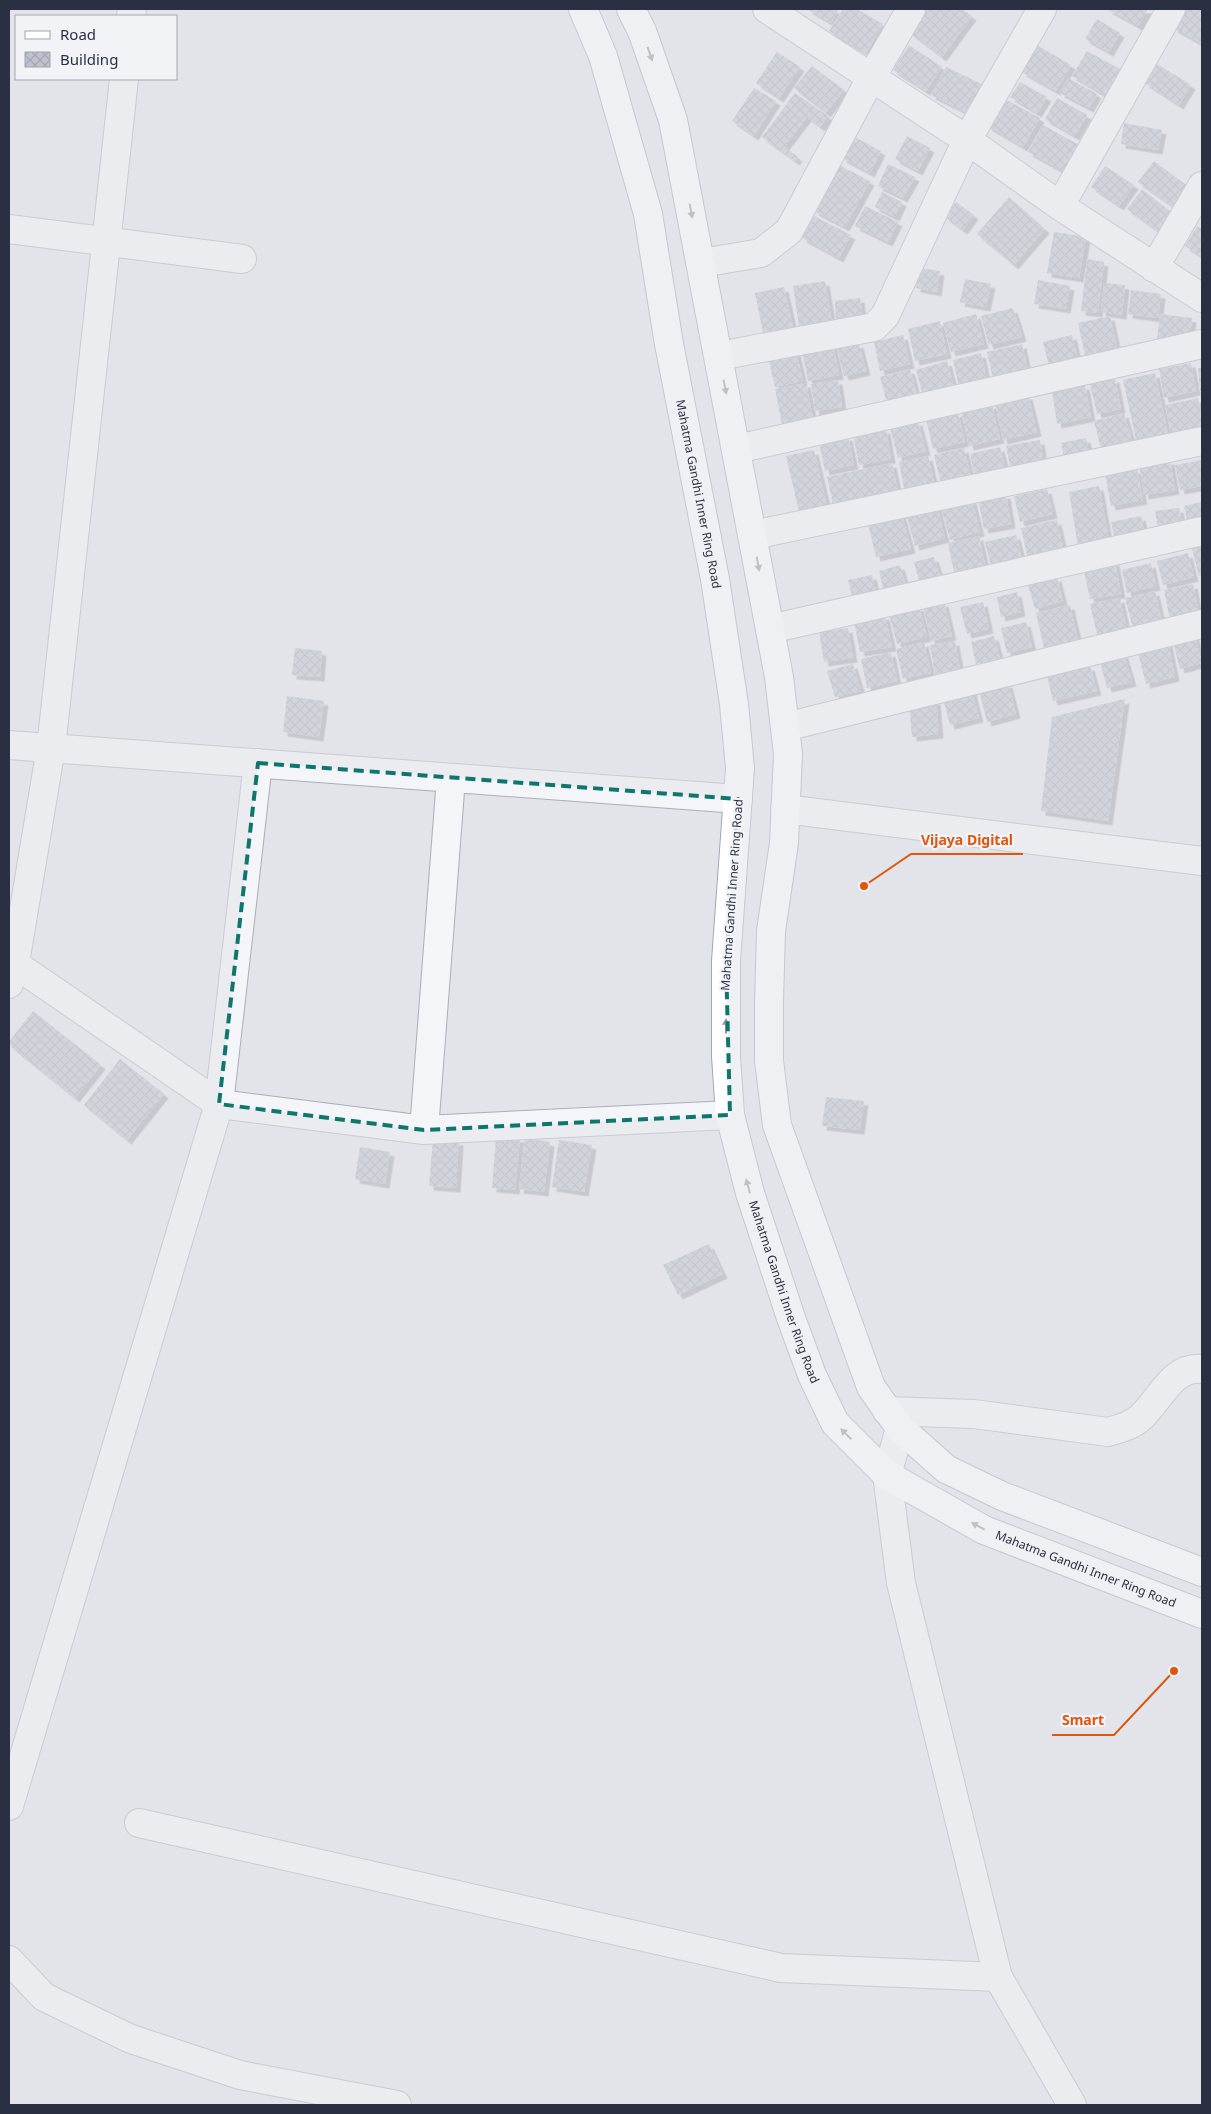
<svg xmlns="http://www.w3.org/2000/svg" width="1211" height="2114" viewBox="0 0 1211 2114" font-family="'Noto Sans',sans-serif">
<defs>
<pattern id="building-cross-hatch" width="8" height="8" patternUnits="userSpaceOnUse" patternTransform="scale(1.25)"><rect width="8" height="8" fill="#bfc2cd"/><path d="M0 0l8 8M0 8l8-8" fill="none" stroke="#a4a7b1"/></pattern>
<filter id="shadow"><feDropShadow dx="4.5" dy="4.5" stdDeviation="0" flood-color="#0004"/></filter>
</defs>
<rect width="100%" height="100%" fill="#e2e4ea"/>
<path fill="url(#building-cross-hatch)" filter="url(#shadow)" d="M 807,9 L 839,9 L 831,23 Z
M 843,9 L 857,9 L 883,24 L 866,53 L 829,31 Z
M 926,9 L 962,9 L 972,16 L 942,57 L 909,32 Z
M 1107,9 L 1148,9 L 1138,26 Z
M 1183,9 L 1202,9 L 1202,44 L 1173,28 Z
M 1097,19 L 1120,33 L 1109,52 L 1085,39 Z
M 909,45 L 942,67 L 926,91 L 893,70 Z
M 1037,45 L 1071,65 L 1056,91 L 1022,72 Z
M 1087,51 L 1120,69 L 1105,95 L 1072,76 Z
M 777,52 L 800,67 L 779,98 L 756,83 Z
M 1157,64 L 1191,85 L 1179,105 L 1145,83 Z
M 812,66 L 844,90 L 826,113 L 794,88 Z
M 946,67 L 988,87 L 974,116 L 931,95 Z
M 1068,78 L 1097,94 L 1089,108 L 1060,93 Z
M 1020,82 L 1047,97 L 1037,113 L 1010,97 Z
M 754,88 L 776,101 L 754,136 L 732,121 Z
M 795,93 L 828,116 L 820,127 L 807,117 L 784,147 L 798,157 L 795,161 L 762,137 Z
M 1003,98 L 1040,118 L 1023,147 L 987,126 Z
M 1057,98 L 1087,115 L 1075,136 L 1045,119 Z
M 1124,123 L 1162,130 L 1158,150 L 1121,144 Z
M 1043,125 L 1079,145 L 1064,172 L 1028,152 Z
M 853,136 L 881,151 L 870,173 L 842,158 Z
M 907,136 L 930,148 L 918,171 L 895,159 Z
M 1154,161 L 1193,190 L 1178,210 L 1138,182 Z
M 888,164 L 915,177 L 903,198 L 878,186 Z
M 839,165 L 870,181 L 845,227 L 814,211 Z
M 1105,166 L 1134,185 L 1119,206 L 1091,187 Z
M 1142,189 L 1176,216 L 1162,234 L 1127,209 Z
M 882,192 L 902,202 L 895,217 L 875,207 Z
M 1009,197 L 1045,229 L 1014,265 L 977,234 Z
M 956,202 L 974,215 L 963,230 L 945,217 Z
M 865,206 L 898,222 L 888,242 L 855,226 Z
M 814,216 L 851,235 L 839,258 L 802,238 Z
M 1197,226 L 1202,229 L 1202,257 L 1185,246 Z
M 1054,232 L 1086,237 L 1079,278 L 1047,273 Z
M 1087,259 L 1104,262 L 1098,313 L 1081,311 Z
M 919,268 L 940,271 L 937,292 L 916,288 Z
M 965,279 L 991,284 L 986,307 L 960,302 Z
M 1038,280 L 1070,286 L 1066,309 L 1034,304 Z
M 825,281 L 832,323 L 799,327 L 793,286 Z
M 1104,283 L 1125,285 L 1122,315 L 1101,312 Z
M 784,287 L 793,327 L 763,333 L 755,293 Z
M 1131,290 L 1161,294 L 1158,318 L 1128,314 Z
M 860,298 L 863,322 L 836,324 L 835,301 Z
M 1013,308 L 1022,337 L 989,345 L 981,316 Z
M 976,314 L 984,344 L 951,352 L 943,323 Z
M 1160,314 L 1192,318 L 1189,343 L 1157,339 Z
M 1110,316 L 1118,353 L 1086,360 L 1078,323 Z
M 940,321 L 947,354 L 915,361 L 908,329 Z
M 903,335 L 910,364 L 880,371 L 874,342 Z
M 1072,335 L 1078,359 L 1049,366 L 1043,342 Z
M 859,343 L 866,371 L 844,376 L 837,349 Z
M 833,344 L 839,375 L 808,381 L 802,351 Z
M 1022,344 L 1028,371 L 993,379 L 987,352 Z
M 796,351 L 803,381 L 775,387 L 768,357 Z
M 981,353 L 987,380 L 959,387 L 953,360 Z
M 947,361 L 954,387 L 923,396 L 916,370 Z
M 1191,363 L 1196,391 L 1164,398 L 1159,369 Z
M 1198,368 L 1202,368 L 1202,391 L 1200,391 Z
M 910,369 L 918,399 L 888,406 L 880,377 Z
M 1155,373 L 1168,434 L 1136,440 L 1123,380 Z
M 1115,378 L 1121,409 L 1097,414 L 1090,384 Z
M 838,380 L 842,407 L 815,411 L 811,384 Z
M 806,383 L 813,418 L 782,425 L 775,389 Z
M 1085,385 L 1091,417 L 1057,424 L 1052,391 Z
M 1028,395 L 1037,432 L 1003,440 L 995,403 Z
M 1198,398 L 1202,419 L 1202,431 L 1172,438 L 1165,405 Z
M 992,404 L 1000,439 L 969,446 L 961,411 Z
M 958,412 L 965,442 L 933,449 L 926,419 Z
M 1124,413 L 1132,441 L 1101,449 L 1094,421 Z
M 918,421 L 926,451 L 898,458 L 890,428 Z
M 886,429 L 891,459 L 859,465 L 853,435 Z
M 848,436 L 854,465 L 825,471 L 819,442 Z
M 1086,438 L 1090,458 L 1065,462 L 1061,443 Z
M 1040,440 L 1044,465 L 1011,471 L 1006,446 Z
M 1000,447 L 1006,471 L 975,478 L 970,454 Z
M 964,448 L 971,477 L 941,484 L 934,455 Z
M 814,450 L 827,506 L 799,512 L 786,456 Z
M 928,456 L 935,487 L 905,493 L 899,462 Z
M 1170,460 L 1175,490 L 1144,495 L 1139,464 Z
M 1202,460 L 1202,486 L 1180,490 L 1175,465 Z
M 892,463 L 898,492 L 833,505 L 827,477 Z
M 1137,469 L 1143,500 L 1111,506 L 1105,474 Z
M 1099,486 L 1109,541 L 1078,546 L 1069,492 Z
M 1047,489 L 1053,514 L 1020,522 L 1014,496 Z
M 1006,494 L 1011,524 L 984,529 L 978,499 Z
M 972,499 L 980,532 L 950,540 L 941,507 Z
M 936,502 L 945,538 L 915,546 L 905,510 Z
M 1202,502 L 1202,520 L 1188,524 L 1184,506 Z
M 1179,508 L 1183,529 L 1159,533 L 1155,511 Z
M 901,512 L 911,549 L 876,557 L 867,520 Z
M 1141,516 L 1146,540 L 1116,546 L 1111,522 Z
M 1057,520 L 1064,552 L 1028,560 L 1021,528 Z
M 1016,535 L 1023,563 L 992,570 L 985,542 Z
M 979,536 L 985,565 L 954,572 L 948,543 Z
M 1202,539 L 1202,575 L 1199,576 L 1190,541 Z
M 1188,553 L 1194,577 L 1163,585 L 1157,561 Z
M 934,557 L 941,579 L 920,585 L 914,562 Z
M 1115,561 L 1121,594 L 1090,599 L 1083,567 Z
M 1151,563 L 1156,586 L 1127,593 L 1122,570 Z
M 900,565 L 906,586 L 884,592 L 879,571 Z
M 872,575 L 876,591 L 852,596 L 848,580 Z
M 1057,577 L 1063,601 L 1035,609 L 1028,585 Z
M 1193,584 L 1199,614 L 1170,620 L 1164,590 Z
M 1155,591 L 1162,622 L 1133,628 L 1125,598 Z
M 1017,592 L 1021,612 L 1001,617 L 997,597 Z
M 1120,598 L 1127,632 L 1098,638 L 1090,604 Z
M 944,602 L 952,636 L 931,641 L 923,607 Z
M 983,602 L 989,629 L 967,634 L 960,607 Z
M 1070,605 L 1078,640 L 1044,648 L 1036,613 Z
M 919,606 L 927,637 L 897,644 L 889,614 Z
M 885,615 L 892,647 L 860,652 L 854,621 Z
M 1026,622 L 1032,647 L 1007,653 L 1001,628 Z
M 848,628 L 853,658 L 824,662 L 819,632 Z
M 1194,633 L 1202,663 L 1180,669 L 1172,638 Z
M 994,636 L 1000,658 L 976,664 L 971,642 Z
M 955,641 L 960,670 L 935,674 L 930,645 Z
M 924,642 L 931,673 L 903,679 L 896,649 Z
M 1168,642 L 1175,677 L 1146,684 L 1137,649 Z
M 295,648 L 322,651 L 320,677 L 292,675 Z
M 1123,651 L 1132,682 L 1107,688 L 1099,658 Z
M 891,652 L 897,681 L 867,688 L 861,659 Z
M 853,664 L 861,691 L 835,697 L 827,671 Z
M 1090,666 L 1097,691 L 1053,701 L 1047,676 Z
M 1008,683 L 1016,714 L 987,722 L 979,690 Z
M 971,687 L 979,718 L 950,725 L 942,694 Z
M 287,696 L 324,701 L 319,737 L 283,732 Z
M 1125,699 L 1108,821 L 1041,811 L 1052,717 Z
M 936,700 L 939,734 L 912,737 L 909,703 Z
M 33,1011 L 101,1065 L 75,1098 L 9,1045 L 9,1042 Z
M 120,1059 L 164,1094 L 127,1140 L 84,1105 Z
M 826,1097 L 864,1101 L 860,1130 L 822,1126 Z
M 496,1136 L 520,1138 L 515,1190 L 492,1188 Z
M 525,1138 L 550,1142 L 544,1192 L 519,1189 Z
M 433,1139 L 459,1141 L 456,1188 L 429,1186 Z
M 559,1140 L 592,1145 L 584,1192 L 552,1187 Z
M 360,1147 L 390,1152 L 385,1184 L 355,1179 Z
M 709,1244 L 723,1274 L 678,1295 L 663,1265 Z"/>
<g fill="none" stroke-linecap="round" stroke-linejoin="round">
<g stroke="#abaeb7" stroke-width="30">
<path id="minor" d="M 767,9 L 967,140 L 1060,206 L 1202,298
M 131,16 L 132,9
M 1060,206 L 1171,9
M 9,229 L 242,259
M 701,263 L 761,253 L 789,231 L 871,78 L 911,9
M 1154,268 L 1202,186
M 719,356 L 874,327 L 885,316 L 967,140 L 1042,9
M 737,449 L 1202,344
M 753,535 L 1202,441
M 770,629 L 1202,531
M 785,727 L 1202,624
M 9,745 L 738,799
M 785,809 L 1202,861
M 9,960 L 219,1104 L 424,1130 L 730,1115
M 9,984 L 15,963 L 51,748 L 124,79
M 424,1130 L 451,778
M 887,1411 L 974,1414 L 1108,1432 C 1119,1429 1131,1426 1140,1418 C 1160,1401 1171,1366 1202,1369
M 9,1806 L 219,1104 L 258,763
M 139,1823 L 781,1968 L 998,1977
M 9,1960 L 44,1997 L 131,2039 L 240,2075 L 397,2105"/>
</g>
<g stroke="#abaeb7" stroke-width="30">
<path id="tertiary" d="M 900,1428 L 887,1475 L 901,1583 L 998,1977 L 1072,2105"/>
</g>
<g stroke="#a1a6b5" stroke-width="30">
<g id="primary">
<path id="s1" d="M 583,9 L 603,56 L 648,214 L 669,344 L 715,579 L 734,704 L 740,768 L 726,961 L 726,1056 L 730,1115 L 750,1193 L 791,1318 L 812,1375 L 835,1423 L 887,1475 L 984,1530 L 1202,1614"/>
<path d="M 631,9 L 642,31 L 673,120 L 779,677 L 788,754 L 784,843 L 771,931 L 769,1002 L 769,1061 L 777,1125 L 871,1387 L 900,1428 L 946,1469 L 1002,1496 L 1202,1572"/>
</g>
</g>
<use href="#minor" stroke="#f4f5f8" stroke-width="28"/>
<use href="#tertiary" stroke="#f4f5f8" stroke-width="28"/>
<use href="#primary" stroke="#fff" stroke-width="28"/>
</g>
<defs><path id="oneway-solid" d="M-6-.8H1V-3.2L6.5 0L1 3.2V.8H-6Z" transform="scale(1.25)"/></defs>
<g fill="#9497a0">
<use href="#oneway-solid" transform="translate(650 54) rotate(71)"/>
<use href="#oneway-solid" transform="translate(691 211) rotate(79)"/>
<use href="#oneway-solid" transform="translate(725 387) rotate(79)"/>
<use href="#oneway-solid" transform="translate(758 564) rotate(80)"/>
<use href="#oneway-solid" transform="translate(726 1026) rotate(-90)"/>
<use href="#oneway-solid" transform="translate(748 1186) rotate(-105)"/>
<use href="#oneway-solid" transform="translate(846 1434) rotate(-135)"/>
<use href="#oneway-solid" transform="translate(978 1526) rotate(-152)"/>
</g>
<path d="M0 0H1211V2114H0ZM 258,763 L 738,799 L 726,961 L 730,1115 L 424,1130 L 219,1104 Z" fill="#e2e4ea" fill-opacity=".55" fill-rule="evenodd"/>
<path fill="none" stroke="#0f766e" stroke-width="4" stroke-dasharray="10 6" stroke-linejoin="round" d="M 258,763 L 738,799 L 726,961 L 730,1115 L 424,1130 L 219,1104 Z"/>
<g text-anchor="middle" stroke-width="4.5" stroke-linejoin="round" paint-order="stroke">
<g font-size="12" fill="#2a2f41" stroke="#f1f3f7">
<text dy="4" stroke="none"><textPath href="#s1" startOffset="500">Mahatma Gandhi Inner Ring Road</textPath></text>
<text transform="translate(732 895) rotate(-86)" y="4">Mahatma Gandhi Inner Ring Road</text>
<text dy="4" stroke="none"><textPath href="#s1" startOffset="1310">Mahatma Gandhi Inner Ring Road</textPath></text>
<text dy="4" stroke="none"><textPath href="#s1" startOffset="1745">Mahatma Gandhi Inner Ring Road</textPath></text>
</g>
</g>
<path fill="none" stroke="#de570f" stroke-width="2" d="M864 886L911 854H1023M1174 1671L1114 1735H1052"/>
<g fill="#de570f" stroke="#f1f3f7" stroke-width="2">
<circle cx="864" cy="886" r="5"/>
<circle cx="1174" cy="1671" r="5"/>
</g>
<g font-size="14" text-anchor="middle" font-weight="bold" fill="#de570f" stroke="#f1f3f7" stroke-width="4.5" stroke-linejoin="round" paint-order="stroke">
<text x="967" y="845">Vijaya Digital</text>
<text x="1083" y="1725">Smart</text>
</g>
<rect width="1211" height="2114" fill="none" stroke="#2a2f41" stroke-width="20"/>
<rect x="15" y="15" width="162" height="65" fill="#f1f3f7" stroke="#a1a5ae"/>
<rect x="25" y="31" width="25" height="8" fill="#ffffff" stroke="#a1a5ae"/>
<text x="60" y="40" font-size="15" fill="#2a2f41">Road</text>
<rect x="25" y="52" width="25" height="15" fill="url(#building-cross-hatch)" stroke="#a1a5ae"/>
<text x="60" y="65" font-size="15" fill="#2a2f41">Building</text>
</svg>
